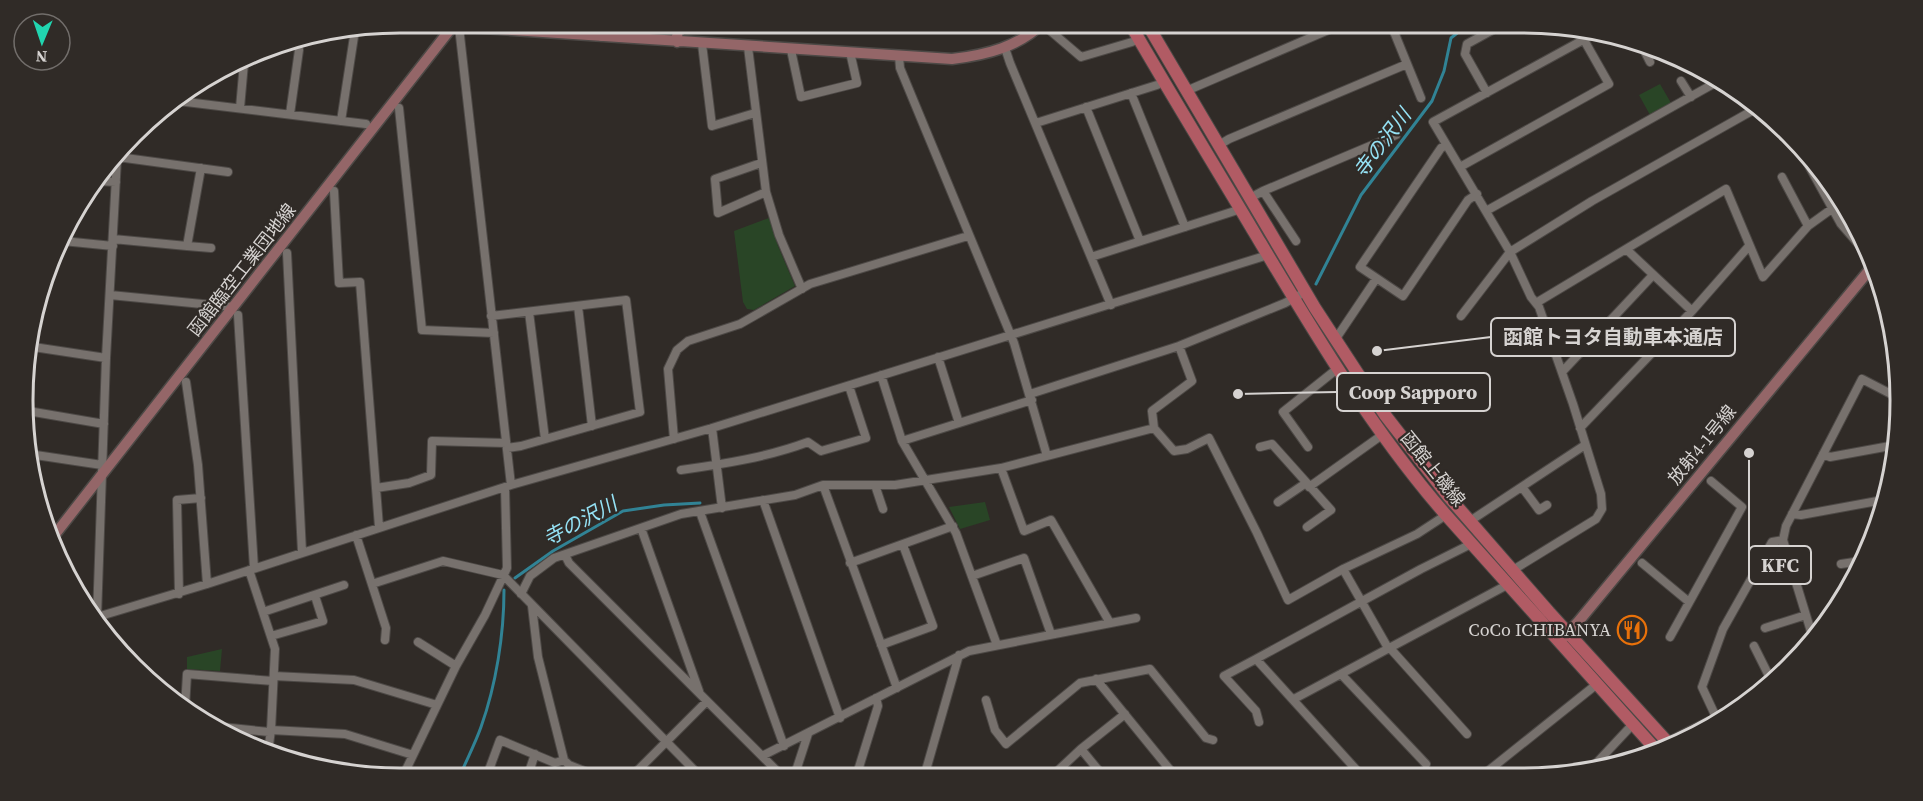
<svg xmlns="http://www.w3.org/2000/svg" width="1923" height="801" viewBox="0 0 1923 801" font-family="'Source Serif 4','Noto Sans JP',serif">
<rect width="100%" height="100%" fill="#302b27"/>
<path fill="#294526" d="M 1660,84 L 1671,103 L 1650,115 L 1639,95 Z
M 769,218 L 778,246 L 795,286 L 754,310 L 747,309 L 743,302 L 734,231 Z
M 985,502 L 990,520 L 960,529 L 949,507 Z
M 222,649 L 220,671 L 187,669 L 187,657 Z"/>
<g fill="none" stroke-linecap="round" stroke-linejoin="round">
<path stroke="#318395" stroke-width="3" d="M 1316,284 L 1361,195 L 1432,101 L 1444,71 L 1451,38 L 1471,22
M 515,578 L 553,551 L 623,511 L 664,505 L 700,503
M 459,778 C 466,761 475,744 481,727 C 496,685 504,635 504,590"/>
<g stroke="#4d4946" stroke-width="10">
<path id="street" d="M 415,22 L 452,26
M 1390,22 L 1421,98
M 459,27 L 511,485
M 1047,28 L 1081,57 L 1132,42
M 602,37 L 603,22
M 1640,42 L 1650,62
M 702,44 L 712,126 L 755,113
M 748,47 L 766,192 L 779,235 L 802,289
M 1005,48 L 1010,63 L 1111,305
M 791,50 L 801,97 L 857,83 L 850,52
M 899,56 L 900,68 L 1014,343 L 1047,456
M 1681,81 L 1691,97
M 1186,91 L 1347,22
M 1131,93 L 1185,227
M 1487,93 L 1465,54 L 1467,44 L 1507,22
M 178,101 L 366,124
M 1086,107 L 1140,241
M 240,108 L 244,63
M 399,108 L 422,330 L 494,333
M 290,114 L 299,50
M 341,121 L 355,30
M 1036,123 L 1157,85
M 1219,145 L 1229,139 L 1407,64
M 1446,145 L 1441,148 L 1360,267 L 1403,296 L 1468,200 L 1477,194
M 118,157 L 228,172
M 761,163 L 715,179 L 718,213 L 766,192
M 1808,164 L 1841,224 L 1867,254
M 1460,167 L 1609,84 L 1584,40
M 1782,177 L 1808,226
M 98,181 L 116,182
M 334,191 L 339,283 L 360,282 L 379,527
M 1263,191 L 1296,241
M 1250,198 L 1263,191 L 1396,135
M 1486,211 L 1715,83
M 113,239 L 187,246 L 201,168
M 63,241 L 113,246
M 187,246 L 211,248
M 1626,249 L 1692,311
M 287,253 L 302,552
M 1091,257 L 1241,209
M 110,295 L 233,307
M 1536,303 L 1726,189 L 1763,277 L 1808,226 L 1833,208
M 578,306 L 592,426
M 529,312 L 545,439
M 238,315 L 254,568
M 491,316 L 626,300 L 640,412 L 521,446 L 507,448
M 1461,316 L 1510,252 L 1592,201 L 1757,108
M 1335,340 L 1376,279
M 27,346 L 106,358
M 1179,346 L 1192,381 L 1152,411 L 1154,428 L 1174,451 L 1187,449 L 1209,438 L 1257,533 L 1288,600 L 1343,569 L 1417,534 L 1446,515
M 938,357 L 959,423
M 1562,372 L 1653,275
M 881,375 L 902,441 L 956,533 L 997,645
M 186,382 L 198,465 L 207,584
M 1030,394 L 1179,346 L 1285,303 L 1305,292
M 28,411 L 104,424
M 712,428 L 722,508
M 1580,428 L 1692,311 L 1749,246
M 674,439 L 668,369 L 677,350 L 688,341 L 740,324 L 810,284 L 968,236
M 902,441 L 1032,400
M 1260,447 L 1272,444 L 1331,510 L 1307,527
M 1308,447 L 1283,412 L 1337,369
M 29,454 L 102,465
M 1823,454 L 1830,457 L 1890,446
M 1001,468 L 1024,531 L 1051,520 L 1110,623
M 681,470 C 724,464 768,457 808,442 L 821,451 L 866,438 L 849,386
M 823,485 L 897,688
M 875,485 L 883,509
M 1309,487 L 1382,435
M 1522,487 L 1539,510 L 1547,505
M 376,488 L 409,483 L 431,475 L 432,441 L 506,443
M 763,500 L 840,718
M 1880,501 L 1882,512
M 1278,502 L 1306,483
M 700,512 L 784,746
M 1792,514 L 1801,515 L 1883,500
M 1470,521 L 1585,445
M 641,528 L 699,691
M 356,535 L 386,628 L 385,640
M 565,555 L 569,563 L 783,777
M 850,563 L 953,526
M 1642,563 L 1689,602
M 1841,564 L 1861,561
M 1343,569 L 1388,648
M 249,570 L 275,649 L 271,730 L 268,752
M 1513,570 L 1596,519 L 1602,509 L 1601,494 L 1573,404 L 1539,307 L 1531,297 L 1510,252 L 1433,122 L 1594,34
M 972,576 L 1024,558 L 1051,634
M 372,584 L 443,561 L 503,575 L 702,778
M 179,594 L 177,500 L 201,498
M 521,594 L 530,576 L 554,558 L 681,514 L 795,495 L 823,485 L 895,485 L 1001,468 L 1154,428
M 532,606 L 538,657 L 564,760
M 263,612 L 344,585
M 97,617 L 207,584 L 511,485 L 712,428 L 1268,255
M 97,617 L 106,358 L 117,159
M 1765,628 L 1806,615
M 271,636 L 323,621 L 315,596
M 1670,637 L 1742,507 L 1711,481
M 1813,638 L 1783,540 L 1786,526 L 1862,379 L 1891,394 L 1897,393
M 418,642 L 456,666
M 881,645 L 933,626 L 903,545
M 1754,646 L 1773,684
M 1389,647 L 1467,734
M 1256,659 L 1421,569 L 1471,544
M 1341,674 L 1426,764
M 274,676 L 354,680 L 437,705
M 1096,679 L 1175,776
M 1294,699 L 1507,585
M 986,700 L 995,730 L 1006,744 L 1080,683 L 1150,669 L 1206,738 L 1213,740
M 185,708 L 187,674 L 273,681
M 1716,717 L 1702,687 L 1723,629 L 1772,542 L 1783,540
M 1259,722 L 1256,711 L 1224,676 L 1256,659 L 1362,776
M 221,727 L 269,732
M 271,730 L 345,734 L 413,755
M 1667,742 L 1731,710
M 1081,749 L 1104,777
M 762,756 L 969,651 L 1136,618
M 1589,771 L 1633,724
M 1483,775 L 1597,684
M 794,777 L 808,734
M 856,777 L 878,706 L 876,698
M 924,777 L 959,655
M 1051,777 L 1081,749 L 1125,714
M 402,778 L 456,666 L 485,615 L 507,568 L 505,487
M 486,778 L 500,740 L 555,763 L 564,760 L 569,765 L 602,778
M 527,778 L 535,754
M 630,778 L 707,701"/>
</g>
<g stroke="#4d4946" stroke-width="13">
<path id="secondary" d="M 452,26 L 952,59 C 986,55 1019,47 1044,22
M 677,42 L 678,22
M 53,537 L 456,22
M 1562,639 L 1578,622 L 1871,268"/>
</g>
<g stroke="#4d4946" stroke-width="14">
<path id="primary" d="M 1129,22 C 1171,95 1215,166 1257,237 C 1315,334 1372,430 1446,515 L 1658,752
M 1146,22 L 1315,308 L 1385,415 L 1448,496 L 1549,612 L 1672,747"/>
</g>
<use href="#street" stroke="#77716d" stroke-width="8"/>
<use href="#secondary" stroke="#946668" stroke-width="10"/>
<use href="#primary" stroke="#b15b64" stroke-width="12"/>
</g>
<defs>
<g id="restaurant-ring" transform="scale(1.5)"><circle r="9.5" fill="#302b27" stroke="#e8710a" stroke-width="1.5"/><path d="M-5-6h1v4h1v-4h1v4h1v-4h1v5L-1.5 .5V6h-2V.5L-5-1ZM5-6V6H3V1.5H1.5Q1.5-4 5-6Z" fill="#e8710a"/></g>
</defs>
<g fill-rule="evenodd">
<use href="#restaurant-ring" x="1632" y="630"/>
</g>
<g text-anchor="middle" stroke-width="4.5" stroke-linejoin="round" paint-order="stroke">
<g font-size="18" fill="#d6d3d1" stroke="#302b27">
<text transform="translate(242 270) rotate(-52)" y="6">函館臨空工業団地線</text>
<text transform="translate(1702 445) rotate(-51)" y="6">放射4-1号線</text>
<text transform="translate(1433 469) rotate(51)" y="6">函館上磯線</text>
</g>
<g font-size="18" fill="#d6d3d1" stroke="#302b27" text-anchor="end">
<text x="1611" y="636">CoCo ICHIBANYA</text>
</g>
<g font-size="20" font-style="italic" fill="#96e3f6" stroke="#302b27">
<text transform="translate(1382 143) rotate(-53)" y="7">寺の沢川</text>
<text transform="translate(580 521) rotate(-28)" y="7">寺の沢川</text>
</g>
</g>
<path d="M0 0H1923V801H0ZM400 33H1523A367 367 0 0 1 1890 400V401A367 367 0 0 1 1523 768H400A367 367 0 0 1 33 401V400A367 367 0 0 1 400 33Z" fill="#302b27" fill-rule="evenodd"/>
<path fill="none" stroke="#d6d3d1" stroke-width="3" d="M400 33H1523A367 367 0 0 1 1890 400V401A367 367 0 0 1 1523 768H400A367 367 0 0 1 33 401V400A367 367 0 0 1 400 33Z"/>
<path fill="none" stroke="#d6d3d1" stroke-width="2" d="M1377 351L1491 337M1238 394L1337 392M1749 453L1749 565"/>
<g fill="#d6d3d1" stroke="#302b27" stroke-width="2">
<circle cx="1377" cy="351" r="6"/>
<circle cx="1238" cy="394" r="6"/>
<circle cx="1749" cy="453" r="6"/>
</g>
<g fill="#302b27" stroke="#d6d3d1" stroke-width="2">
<rect x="1491" y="318" width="244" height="38" rx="6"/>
<rect x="1337" y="373" width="153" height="38" rx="6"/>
<rect x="1749" y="546" width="62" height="38" rx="6"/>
</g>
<g font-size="20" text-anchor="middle" font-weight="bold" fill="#d6d3d1">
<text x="1613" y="344">函館トヨタ自動車本通店</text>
<text x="1413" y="399">Coop Sapporo</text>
<text x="1780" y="572">KFC</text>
</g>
<g transform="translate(42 42) rotate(182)"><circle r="28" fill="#302b27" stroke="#726e6b" stroke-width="1.5"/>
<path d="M0-4.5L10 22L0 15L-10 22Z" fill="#21d5b0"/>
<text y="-9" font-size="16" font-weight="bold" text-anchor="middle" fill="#d6d3d1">N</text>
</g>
</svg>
